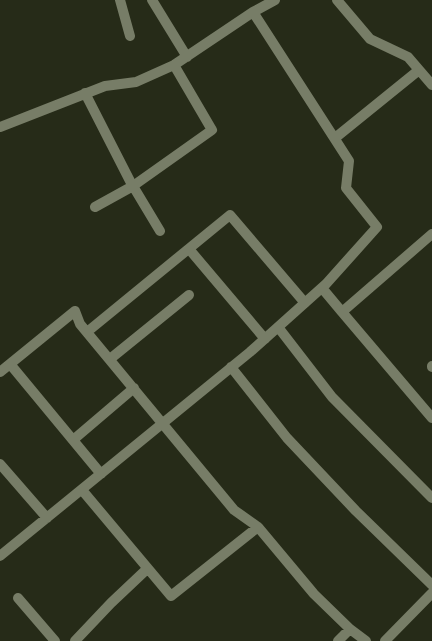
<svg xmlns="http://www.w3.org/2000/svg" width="432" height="641" viewBox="0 0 432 641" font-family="'Golos Text',sans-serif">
<rect width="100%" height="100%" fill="#262b18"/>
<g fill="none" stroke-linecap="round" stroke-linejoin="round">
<path stroke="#777d67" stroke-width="10" d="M 120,0 L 130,36
M 152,0 L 187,57
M 337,0 L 370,39 L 408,57 L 432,85
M 85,93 L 130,181 L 160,231
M 0,127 L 105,86 L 136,82 L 174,65 L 253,12 L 275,0
M 335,138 L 419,70
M 95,207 L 133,186 L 212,130 L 174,65
M 432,234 L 342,312 L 432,418
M 189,249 L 265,339
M 322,288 L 342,312
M 278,327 L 332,397 L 432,498
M 87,332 L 230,215 L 305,303
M 110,359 L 189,295
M 10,364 L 101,474
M 432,366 L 432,367
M 231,367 L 287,438 L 356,511 L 432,585
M 0,372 L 75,311 L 80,324 L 234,510 L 258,527 L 314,594 L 350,629 L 366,641
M 73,440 L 134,388
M 0,464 L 47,518
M 82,490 L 171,596 L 258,527
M 0,556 L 250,352 L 326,284 L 377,227 L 346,188 L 349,161 L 253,12
M 18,598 L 55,641
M 75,641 L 111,603 L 147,569
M 338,641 L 350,629
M 385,641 L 432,593"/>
</g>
</svg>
